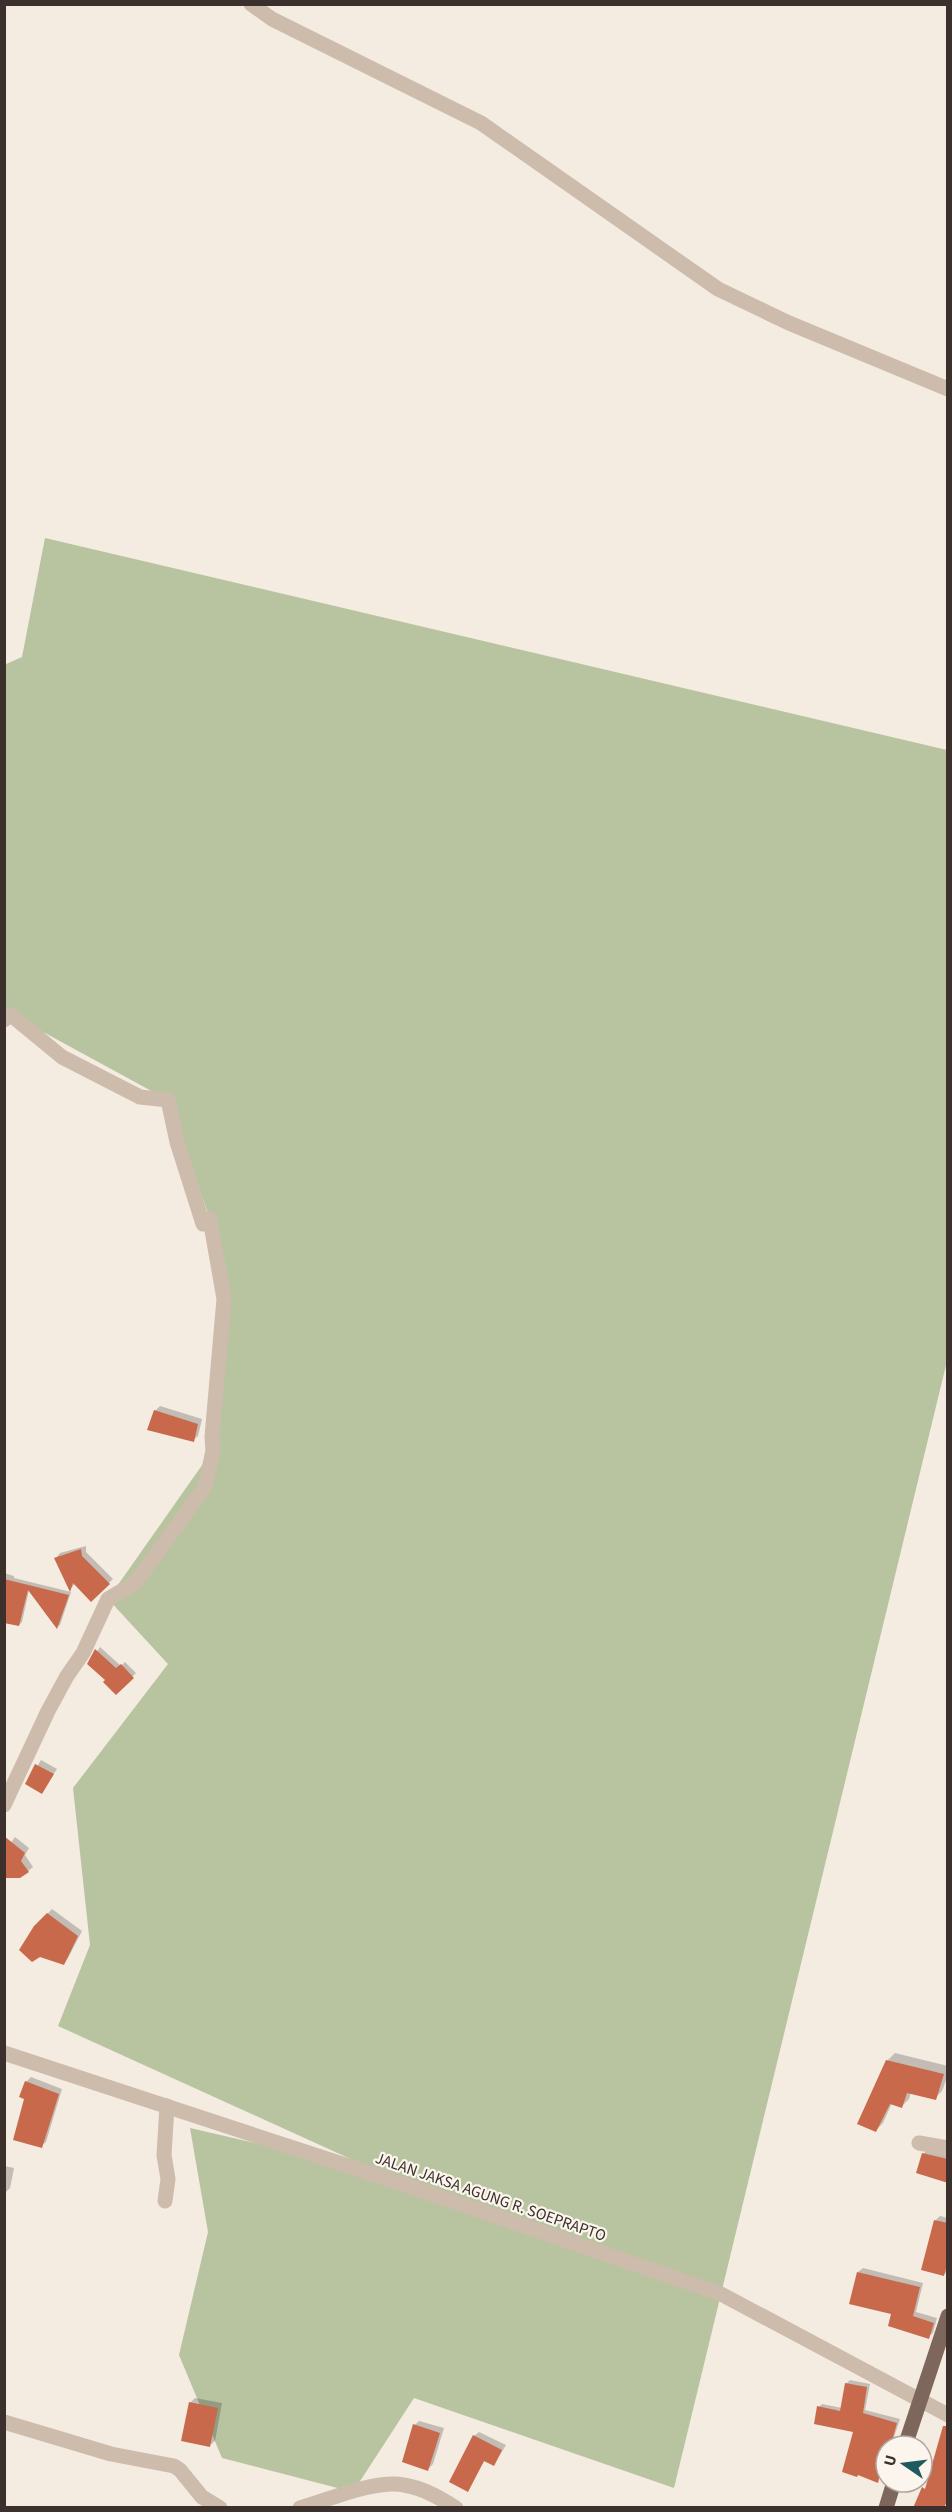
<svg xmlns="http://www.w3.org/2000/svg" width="952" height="2512" viewBox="0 0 952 2512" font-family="'Source Sans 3',sans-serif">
<rect width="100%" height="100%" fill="#f4ebe1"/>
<path fill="#b8c4a0" d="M 45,538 L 947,750 L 947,1361 L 674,2488 L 414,2398 L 353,2492 L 222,2458 L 179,2355 L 208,2232 L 190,2128 L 377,2171 L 58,2026 L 90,1945 L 73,1788 L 168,1664 L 108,1599 L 212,1451 L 224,1299 L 210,1219 L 168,1100 L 12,1015 L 5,1009 L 4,665 L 22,657 Z"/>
<path fill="#0003" d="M 160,1406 L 202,1419 L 198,1436 L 193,1440 L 155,1411 Z
M 86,1546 L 86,1552 L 113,1579 L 91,1600 L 75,1583 L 70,1590 L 56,1558 L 60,1553 Z
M 4,1573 L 14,1576 L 14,1578 L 71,1592 L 60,1625 L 57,1627 L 29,1590 L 22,1622 L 19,1625 L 4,1594 Z
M 100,1647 L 121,1666 L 125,1662 L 136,1673 L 116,1693 L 107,1680 L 89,1664 Z
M 41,1760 L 57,1769 L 42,1792 L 27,1783 Z
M 15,1837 L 29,1848 L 25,1855 L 33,1867 L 28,1871 L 4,1853 Z
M 52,1909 L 82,1931 L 68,1958 L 64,1963 L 35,1927 Z
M 895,2053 L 948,2066 L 948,2075 L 942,2091 L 935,2098 L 911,2092 L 909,2099 L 902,2106 L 892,2103 L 883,2123 L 876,2130 L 887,2061 Z
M 31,2077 L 62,2089 L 46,2142 L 41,2146 L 26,2098 L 26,2082 Z
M 928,2150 L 948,2155 L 948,2181 L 923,2154 Z
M 4,2166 L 14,2168 L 10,2188 L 5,2193 Z
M 940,2216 L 948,2218 L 948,2271 L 943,2275 L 922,2269 L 936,2220 Z
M 863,2268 L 923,2283 L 916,2312 L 937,2318 L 933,2333 L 928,2337 L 893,2313 L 858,2272 Z
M 850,2380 L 870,2384 L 865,2410 L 900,2419 L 891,2446 L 886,2446 L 886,2462 L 878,2481 L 855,2431 L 819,2407 L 822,2404 L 842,2408 L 846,2384 Z
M 195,2398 L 222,2403 L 215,2441 L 210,2445 L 190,2403 Z
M 419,2421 L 444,2428 L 433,2464 L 428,2469 L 415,2425 Z
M 479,2432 L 506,2445 L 494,2465 L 485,2460 L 467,2490 L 474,2436 Z"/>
<path fill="#c8694b" d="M 154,1410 L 198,1424 L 194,1442 L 147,1430 Z
M 81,1549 L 82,1556 L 110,1584 L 91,1602 L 73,1583 L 70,1592 L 54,1558 Z
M 4,1579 L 69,1595 L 57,1629 L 28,1590 L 19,1626 L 4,1623 Z
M 95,1649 L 116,1668 L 121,1664 L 134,1678 L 116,1695 L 103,1682 L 105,1680 L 87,1664 Z
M 35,1764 L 54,1774 L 42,1794 L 25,1784 Z
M 4,1836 L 25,1853 L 21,1861 L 29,1872 L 20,1878 L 4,1878 Z
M 47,1913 L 78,1936 L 64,1965 L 40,1957 L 32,1962 L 19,1950 L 34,1926 Z
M 886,2060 L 944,2074 L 936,2100 L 907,2093 L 902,2108 L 890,2104 L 876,2132 L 857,2124 Z
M 25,2081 L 59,2094 L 42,2148 L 13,2140 L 24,2099 L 19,2097 Z
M 922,2153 L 948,2159 L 948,2183 L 916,2173 Z
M 934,2220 L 948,2223 L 948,2261 L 944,2276 L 921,2270 Z
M 857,2272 L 920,2287 L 913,2316 L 934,2323 L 929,2339 L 888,2326 L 891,2314 L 849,2304 Z
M 845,2383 L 867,2387 L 863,2413 L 897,2423 L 892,2441 L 886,2446 L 878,2483 L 858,2475 L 857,2477 L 842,2472 L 853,2432 L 814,2424 L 817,2406 L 840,2411 Z
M 189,2402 L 218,2408 L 210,2447 L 181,2441 Z
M 413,2424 L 440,2433 L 428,2471 L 402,2462 Z
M 943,2426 L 948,2426 L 948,2499 L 944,2508 L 913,2508 L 922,2487 L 925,2489 Z
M 473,2435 L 502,2450 L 494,2466 L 484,2461 L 468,2492 L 449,2482 Z"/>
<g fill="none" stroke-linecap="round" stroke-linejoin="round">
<path stroke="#cdbbac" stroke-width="15" d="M 251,4 L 272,19 L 481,123 L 718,289 L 789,323 L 948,389
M 4,1020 L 11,1015 L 62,1057 L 140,1097 L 168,1100 L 177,1142 L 203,1224 L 210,1219 L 224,1299 L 212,1437 L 213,1451 L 205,1487 L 135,1583 L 108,1599 L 83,1653 L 67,1676 L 48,1711 L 4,1805
M 919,2143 L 948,2148
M 165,2201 L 168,2179 L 164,2155 L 167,2106
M 4,2422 L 111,2454 L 174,2466 L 180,2470 L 202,2497 L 220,2508
M 300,2508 C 328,2500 376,2479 404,2485 C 423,2488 440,2498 456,2508"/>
<path stroke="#cdbbac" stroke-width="15" d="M 4,2053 L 388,2179 L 721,2294 L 948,2415"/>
<path stroke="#7d675c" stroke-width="15" d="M 905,2446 L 948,2316
M 886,2508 L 894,2482"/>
</g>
<g text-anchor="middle" stroke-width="4.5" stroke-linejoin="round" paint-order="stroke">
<g font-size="16" fill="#3b302b" stroke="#fbf5ee">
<text transform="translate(491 2196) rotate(19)" y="6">JALAN JAKSA AGUNG R. SOEPRAPTO</text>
</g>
</g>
<rect width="952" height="2512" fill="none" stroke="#3b302b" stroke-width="12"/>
<g transform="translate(904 2464) rotate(284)"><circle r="28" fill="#fbf5ee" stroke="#aea6a0" stroke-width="1.5"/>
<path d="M0-4.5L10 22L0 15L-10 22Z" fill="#1f5a5e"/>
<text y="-9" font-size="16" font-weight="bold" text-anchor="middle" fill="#3b302b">U</text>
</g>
</svg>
